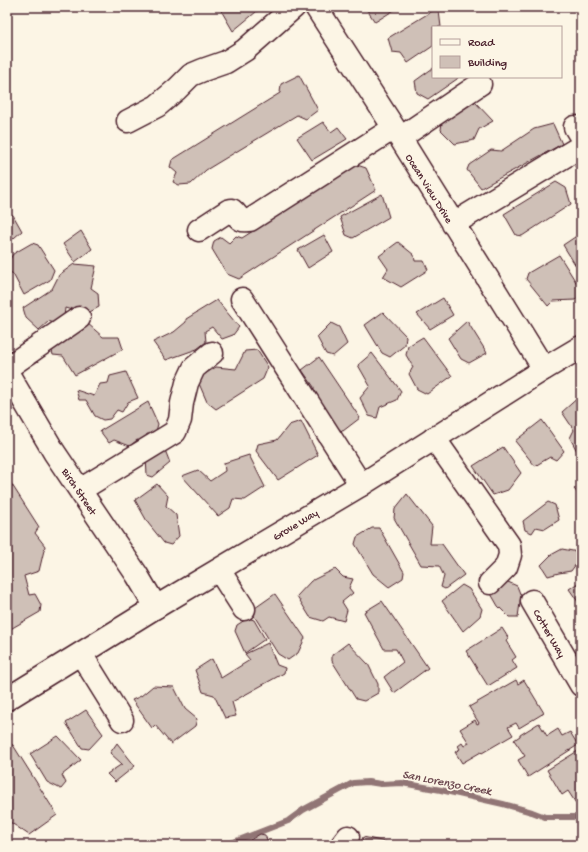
<svg xmlns="http://www.w3.org/2000/svg" width="588" height="852" viewBox="0 0 588 852" font-family="'Gochi Hand',sans-serif">
<rect width="100%" height="100%" fill="#fcf5e5"/>
<filter id="ink" filterUnits="userSpaceOnUse"><feTurbulence type="fractalNoise" baseFrequency=".025" numOctaves="2"/><feDisplacementMap in="SourceGraphic" scale="8" xChannelSelector="R" yChannelSelector="G"/><feConvolveMatrix kernelMatrix="1 2 1 2 8 2 1 2 1" color-interpolation-filters="sRGB"/></filter>
<g filter="url(#ink)">
<g fill="none" stroke-linecap="round" stroke-linejoin="round">
<path stroke="#917474" stroke-width="6" d="M 226,845 L 288,821 L 303,810 L 353,783 L 368,782 L 381,784 L 402,783 L 441,790 L 503,804 L 532,812 L 545,817 L 573,817 L 581,818"/>
</g>
<path fill="#cfc0b7" stroke="#4a1f2b" d="M 219,7 L 262,7 L 233,31 Z
M 365,7 L 399,7 L 375,22 Z
M 434,10 L 439,11 L 441,27 L 433,27 L 433,46 L 408,63 L 401,53 L 392,52 L 388,38 Z
M 433,68 L 433,77 L 458,77 L 457,79 L 428,99 L 417,93 L 415,81 Z
M 299,75 L 318,110 L 306,119 L 297,115 L 206,170 L 191,184 L 179,185 L 173,182 L 177,173 L 170,167 L 172,160 L 280,93 L 281,84 Z
M 475,102 L 493,121 L 479,129 L 474,140 L 455,144 L 441,130 L 442,122 Z
M 323,122 L 331,132 L 338,127 L 347,139 L 312,160 L 297,138 Z
M 553,124 L 562,144 L 481,188 L 467,170 L 469,165 L 491,150 L 501,151 L 534,129 Z
M 581,160 L 581,176 L 575,166 Z
M 357,165 L 366,168 L 376,190 L 239,279 L 227,274 L 212,249 L 214,241 L 221,237 L 229,243 L 236,236 L 242,238 L 344,173 Z
M 7,168 L 11,174 L 8,187 L 7,188 Z
M 556,182 L 566,188 L 571,204 L 522,236 L 516,235 L 504,214 Z
M 382,194 L 389,217 L 353,238 L 346,235 L 340,217 Z
M 7,213 L 13,215 L 22,231 L 7,244 Z
M 81,231 L 92,249 L 75,262 L 63,244 Z
M 581,233 L 581,274 L 563,245 Z
M 324,235 L 333,252 L 308,268 L 298,250 Z
M 398,242 L 414,255 L 415,261 L 424,261 L 428,270 L 401,287 L 383,277 L 388,269 L 379,256 Z
M 32,243 L 38,245 L 54,270 L 50,280 L 24,295 L 13,274 L 7,270 L 7,264 L 13,254 Z
M 559,255 L 581,290 L 581,295 L 575,300 L 553,301 L 548,306 L 526,279 L 528,273 Z
M 74,264 L 96,266 L 91,288 L 98,293 L 99,307 L 86,314 L 65,308 L 64,317 L 55,324 L 49,321 L 39,330 L 26,318 L 23,308 L 52,289 L 59,275 Z
M 443,298 L 453,315 L 430,329 L 417,314 Z
M 217,300 L 239,327 L 233,335 L 222,339 L 212,327 L 205,331 L 206,342 L 197,349 L 166,360 L 153,342 L 174,332 L 186,322 L 186,319 Z
M 383,312 L 406,336 L 405,345 L 390,357 L 382,353 L 365,325 Z
M 467,321 L 487,353 L 469,363 L 461,359 L 448,338 Z
M 87,323 L 103,337 L 119,337 L 123,349 L 75,375 L 63,356 L 53,355 L 51,347 Z
M 331,323 L 339,327 L 347,344 L 333,356 L 326,354 L 317,337 Z
M 423,337 L 452,376 L 427,394 L 417,389 L 409,374 L 413,367 L 406,355 L 408,346 Z
M 257,350 L 268,367 L 263,379 L 216,409 L 207,402 L 197,379 L 216,367 L 236,369 L 245,351 Z
M 372,353 L 401,391 L 397,400 L 380,407 L 377,418 L 369,416 L 360,398 L 370,386 L 358,365 Z
M 319,357 L 360,418 L 343,431 L 337,429 L 313,401 L 314,387 L 302,370 Z
M 126,372 L 138,398 L 128,402 L 122,412 L 117,410 L 110,419 L 103,420 L 95,416 L 86,400 L 79,400 L 76,390 L 94,396 L 100,384 L 108,383 L 110,376 Z
M 581,395 L 581,454 L 578,453 L 570,438 L 574,430 L 562,412 Z
M 148,402 L 158,424 L 155,435 L 147,434 L 144,442 L 137,440 L 130,446 L 114,440 L 109,443 L 100,431 Z
M 542,420 L 564,451 L 556,460 L 550,457 L 535,466 L 515,441 Z
M 301,421 L 318,455 L 278,480 L 256,451 L 258,444 L 277,440 L 289,425 Z
M 503,447 L 521,473 L 508,490 L 493,495 L 473,466 Z
M 165,450 L 170,463 L 153,477 L 147,475 L 146,458 Z
M 249,455 L 265,487 L 245,500 L 233,499 L 230,508 L 218,516 L 182,476 L 198,470 L 210,481 L 225,471 L 224,463 Z
M 7,477 L 39,527 L 35,533 L 45,546 L 39,571 L 24,576 L 29,595 L 35,594 L 41,605 L 40,612 L 7,631 Z
M 581,483 L 581,497 L 574,489 Z
M 157,484 L 168,496 L 166,506 L 176,515 L 179,536 L 171,545 L 164,543 L 148,523 L 135,500 Z
M 407,494 L 432,526 L 430,544 L 442,544 L 464,575 L 445,589 L 441,587 L 444,576 L 439,566 L 421,565 L 394,518 L 395,509 Z
M 548,502 L 555,505 L 559,520 L 545,529 L 536,527 L 532,533 L 525,530 L 523,521 Z
M 372,528 L 379,528 L 404,572 L 403,578 L 389,587 L 373,574 L 355,544 L 357,537 Z
M 562,549 L 578,552 L 579,560 L 571,571 L 559,573 L 548,576 L 541,565 L 551,555 Z
M 335,569 L 343,577 L 353,579 L 349,588 L 353,593 L 342,602 L 347,610 L 344,621 L 329,617 L 323,621 L 310,617 L 297,596 L 311,581 Z
M 581,581 L 581,606 L 569,589 Z
M 508,582 L 517,586 L 521,596 L 518,617 L 509,617 L 498,606 L 490,592 Z
M 462,585 L 469,589 L 482,609 L 480,616 L 463,631 L 442,601 Z
M 275,594 L 305,638 L 298,653 L 288,660 L 278,654 L 253,614 L 255,608 Z
M 382,601 L 428,668 L 394,693 L 384,677 L 403,662 L 396,649 L 384,649 L 364,612 Z
M 248,618 L 254,620 L 265,639 L 245,653 L 235,631 L 237,625 Z
M 502,628 L 509,639 L 506,641 L 516,657 L 512,660 L 517,668 L 488,686 L 466,651 Z
M 268,643 L 277,665 L 285,668 L 284,673 L 232,702 L 236,716 L 225,718 L 214,695 L 203,692 L 195,670 L 212,659 L 221,678 L 250,660 L 245,654 Z
M 348,643 L 368,664 L 378,684 L 378,693 L 364,701 L 356,699 L 332,661 L 332,655 Z
M 516,680 L 518,684 L 524,680 L 544,713 L 519,728 L 516,723 L 508,727 L 513,735 L 482,753 L 481,752 L 462,763 L 455,752 L 460,749 L 458,746 L 462,743 L 464,746 L 469,743 L 460,729 L 475,720 L 477,724 L 479,723 L 469,707 Z
M 153,686 L 174,687 L 185,709 L 197,719 L 195,726 L 171,744 L 155,725 L 152,728 L 132,700 L 141,696 Z
M 86,710 L 103,734 L 89,749 L 82,748 L 66,723 Z
M 539,723 L 547,736 L 558,729 L 562,736 L 570,732 L 578,745 L 528,777 L 518,760 L 525,756 L 514,740 L 520,736 L 520,735 Z
M 58,736 L 81,760 L 62,775 L 66,783 L 61,789 L 47,782 L 30,754 Z
M 117,743 L 135,766 L 115,782 L 107,774 L 122,764 L 110,753 Z
M 9,744 L 13,745 L 57,815 L 29,835 L 7,820 L 7,745 Z
M 581,749 L 581,811 L 568,791 L 562,795 L 547,770 Z
M 260,834 L 265,835 L 269,845 L 242,845 Z
M 363,837 L 390,843 L 390,845 L 360,845 Z"/>
<g fill="none" stroke-linecap="round" stroke-linejoin="round">
<g stroke="#4a1f2b" stroke-width="25">
<path id="minor" d="M 316,7 L 394,128 L 544,369
M 128,121 L 157,106 L 177,89 L 191,75 L 203,70 L 226,62 L 245,50 L 294,7
M 575,127 L 581,137
M 400,138 L 480,84
M 453,224 L 580,147 L 581,146
M 199,230 L 228,211 L 232,210 C 240,216 237,222 250,220 L 394,128
M 242,299 L 361,485
M 7,368 L 79,318
M 7,372 L 54,452 L 137,575 L 156,607
M 434,438 L 509,545 L 510,555 L 506,567 L 490,583
M 80,490 L 175,432 L 180,420 L 182,403 L 187,383 L 194,368 L 212,353
M 219,570 L 244,609
M 532,601 L 581,685
M 81,654 L 122,720
M 342,845 L 348,837"/>
</g>
<g stroke="#4a1f2b" stroke-width="25">
<path id="major" d="M 7,699 L 156,607 L 361,485 L 544,369 L 581,347"/>
</g>
<use href="#minor" stroke="#fcf5e5" stroke-width="22"/>
<use href="#major" stroke="#fcf5e5" stroke-width="22"/>
</g>
</g>
<g text-anchor="middle" stroke-width="3.5" stroke-linejoin="round" paint-order="stroke">
<g font-size="11" fill="#4a1f2b" stroke="#fcf5e5">
<text transform="translate(430 188) rotate(58)" y="4">Ocean View Drive</text>
<text transform="translate(80 491) rotate(56)" y="4">Birch Street</text>
<text transform="translate(295 524) rotate(-31)" y="4">Grove Way</text>
<text transform="translate(550 633) rotate(60)" y="4">Cotter Way</text>
</g>
<g font-size="12" font-style="italic" fill="#6d4950" stroke="#fcf5e5">
<text transform="translate(447 782) rotate(11)" y="4">San Lorenzo Creek</text>
</g>
</g>
<rect width="588" height="852" fill="none" stroke="#fcf5e5" stroke-width="24"/>
<rect x="12" y="12" width="564" height="828" fill="none" stroke="#4a1f2b" stroke-width="1.5" filter="url(#ink)"/>
<rect x="432" y="26" width="130" height="52" fill="#fcf5e5" stroke="#b59f9b"/>
<rect x="440" y="39" width="20" height="6" fill="#fcf5e5" stroke="#b59f9b"/>
<text x="468" y="46" font-size="12" fill="#4a1f2b">Road</text>
<rect x="440" y="56" width="20" height="12" fill="#cfc0b7" stroke="#b59f9b"/>
<text x="468" y="66" font-size="12" fill="#4a1f2b">Building</text>
</svg>
